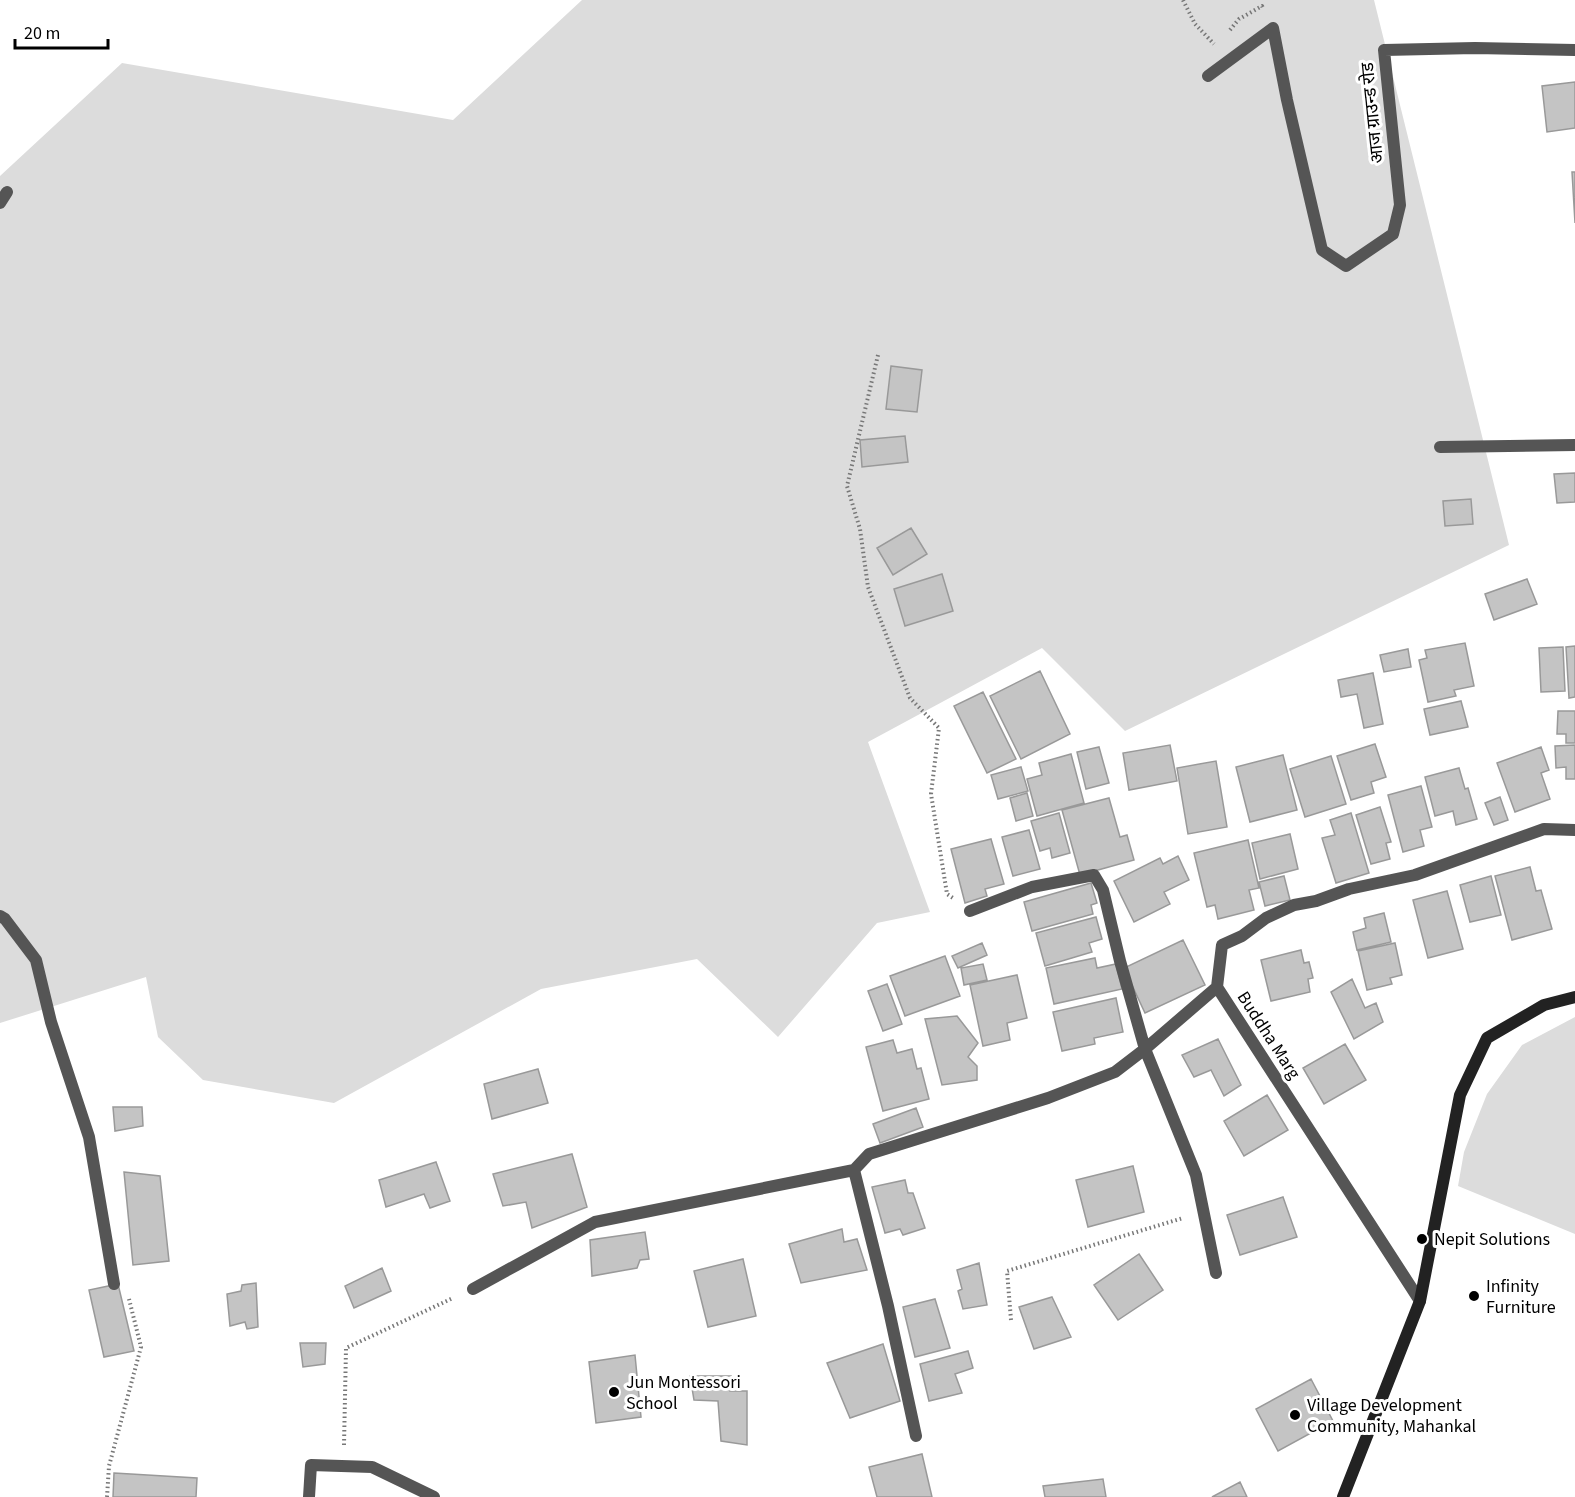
<svg xmlns="http://www.w3.org/2000/svg" width="1575" height="1497" viewBox="0 0 1575 1497" font-family="'Source Sans 3','Noto Sans Devanagari',sans-serif">
<rect width="100%" height="100%" fill="#fff"/>
<path fill="#dcdcdc" d="M 582,0 L 1374,0 L 1509,545 L 1125,731 L 1042,648 L 868,742 L 930,912 L 877,923 L 778,1037 L 697,959 L 541,989 L 334,1103 L 203,1080 L 158,1037 L 146,977 L 0,1023 L 0,176 L 122,63 L 453,120 Z
M 1575,1017 L 1575,1234 L 1458,1186 L 1464,1152 L 1487,1094 L 1522,1045 Z"/>
<path fill="#c4c4c4" stroke="#999" stroke-width="1.5" d="M 1575,82 L 1575,128 L 1547,132 L 1542,86 Z
M 1572,172 L 1575,172 L 1575,223 Z
M 891,366 L 922,370 L 917,412 L 886,409 Z
M 905,436 L 908,462 L 862,467 L 860,440 Z
M 1575,473 L 1575,502 L 1557,503 L 1554,474 Z
M 1471,499 L 1473,524 L 1445,526 L 1443,501 Z
M 911,528 L 927,554 L 893,575 L 877,548 Z
M 942,574 L 953,611 L 905,626 L 894,589 Z
M 1527,579 L 1537,604 L 1494,620 L 1485,594 Z
M 1465,643 L 1474,686 L 1454,690 L 1456,696 L 1428,702 L 1419,660 L 1427,658 L 1425,650 Z
M 1575,646 L 1575,697 L 1569,698 L 1566,647 Z
M 1563,647 L 1565,691 L 1541,692 L 1539,648 Z
M 1408,649 L 1411,667 L 1384,672 L 1380,655 Z
M 1040,671 L 1070,734 L 1021,759 L 990,696 Z
M 1373,673 L 1383,724 L 1364,728 L 1357,694 L 1341,697 L 1338,680 Z
M 983,692 L 1016,759 L 987,773 L 954,706 Z
M 1461,701 L 1468,727 L 1430,735 L 1424,709 Z
M 1558,711 L 1575,711 L 1575,743 L 1566,743 L 1566,734 L 1557,734 Z
M 1375,744 L 1386,777 L 1371,782 L 1374,793 L 1351,800 L 1337,756 Z
M 1170,745 L 1177,781 L 1129,790 L 1123,753 Z
M 1575,745 L 1575,779 L 1566,779 L 1566,767 L 1556,768 L 1555,746 Z
M 1099,747 L 1109,783 L 1086,789 L 1077,752 Z
M 1541,747 L 1549,770 L 1541,773 L 1550,799 L 1515,812 L 1497,763 Z
M 1071,754 L 1084,803 L 1037,816 L 1027,779 L 1042,775 L 1039,763 Z
M 1283,755 L 1297,810 L 1250,822 L 1236,767 Z
M 1331,756 L 1346,804 L 1305,817 L 1290,769 Z
M 1216,761 L 1227,827 L 1188,834 L 1177,768 Z
M 1021,767 L 1028,791 L 998,799 L 991,775 Z
M 1459,768 L 1465,789 L 1468,788 L 1477,819 L 1456,825 L 1453,811 L 1435,816 L 1425,777 Z
M 1421,786 L 1432,827 L 1420,830 L 1424,846 L 1403,852 L 1388,795 Z
M 1027,793 L 1033,816 L 1016,821 L 1010,798 Z
M 1500,797 L 1508,820 L 1494,825 L 1485,803 Z
M 1109,798 L 1120,837 L 1127,835 L 1134,860 L 1080,875 L 1062,810 Z
M 1380,807 L 1391,842 L 1386,843 L 1390,859 L 1371,864 L 1356,815 Z
M 1059,813 L 1070,853 L 1052,858 L 1050,848 L 1040,851 L 1031,821 Z
M 1351,813 L 1369,873 L 1336,883 L 1322,838 L 1335,835 L 1330,820 Z
M 1029,830 L 1040,869 L 1013,876 L 1002,837 Z
M 1290,834 L 1298,869 L 1260,879 L 1252,843 Z
M 991,839 L 1004,884 L 985,889 L 987,896 L 965,903 L 951,849 Z
M 1248,840 L 1259,888 L 1249,890 L 1254,910 L 1218,919 L 1215,905 L 1207,907 L 1194,853 Z
M 1178,856 L 1189,880 L 1164,892 L 1170,904 L 1134,922 L 1114,881 L 1160,858 L 1163,864 Z
M 1530,867 L 1536,891 L 1541,890 L 1552,929 L 1512,940 L 1495,876 Z
M 1284,876 L 1290,900 L 1265,906 L 1259,882 Z
M 1491,876 L 1501,915 L 1470,922 L 1460,885 Z
M 1091,883 L 1097,903 L 1091,905 L 1093,914 L 1032,931 L 1024,902 Z
M 1447,891 L 1463,949 L 1428,958 L 1413,900 Z
M 1384,913 L 1391,942 L 1357,950 L 1353,932 L 1366,928 L 1364,918 Z
M 1096,917 L 1102,939 L 1089,943 L 1092,952 L 1045,966 L 1036,933 Z
M 1183,940 L 1205,985 L 1145,1013 L 1124,968 Z
M 982,943 L 987,955 L 958,968 L 952,956 Z
M 1395,943 L 1402,975 L 1390,978 L 1392,984 L 1367,990 L 1358,951 Z
M 1301,950 L 1304,963 L 1309,962 L 1313,978 L 1308,979 L 1310,992 L 1271,1001 L 1261,960 Z
M 945,956 L 960,996 L 905,1016 L 890,976 Z
M 1095,958 L 1097,968 L 1116,964 L 1122,989 L 1054,1004 L 1046,968 Z
M 983,964 L 987,980 L 964,985 L 961,968 Z
M 1017,975 L 1027,1018 L 1007,1023 L 1010,1040 L 983,1046 L 970,985 Z
M 1352,979 L 1365,1008 L 1376,1003 L 1383,1022 L 1354,1039 L 1331,992 Z
M 887,984 L 902,1024 L 883,1031 L 868,991 Z
M 1116,998 L 1123,1032 L 1094,1038 L 1095,1044 L 1062,1051 L 1053,1012 Z
M 957,1016 L 978,1043 L 968,1057 L 977,1066 L 977,1080 L 942,1085 L 925,1019 Z
M 1218,1039 L 1241,1085 L 1224,1096 L 1211,1070 L 1194,1077 L 1182,1055 Z
M 893,1040 L 897,1053 L 912,1049 L 917,1069 L 921,1068 L 929,1099 L 883,1111 L 866,1047 Z
M 1345,1044 L 1366,1080 L 1324,1104 L 1303,1068 Z
M 538,1069 L 548,1103 L 492,1119 L 484,1084 Z
M 1267,1095 L 1288,1130 L 1244,1156 L 1224,1121 Z
M 113,1107 L 142,1107 L 143,1126 L 115,1131 Z
M 916,1108 L 923,1127 L 880,1143 L 873,1124 Z
M 572,1154 L 587,1207 L 532,1228 L 526,1202 L 503,1206 L 493,1174 Z
M 436,1162 L 450,1201 L 430,1208 L 424,1194 L 386,1207 L 379,1180 Z
M 1133,1166 L 1144,1212 L 1088,1227 L 1076,1180 Z
M 124,1172 L 160,1176 L 169,1261 L 133,1265 Z
M 905,1180 L 908,1193 L 913,1193 L 925,1228 L 903,1235 L 900,1229 L 885,1233 L 872,1187 Z
M 1283,1197 L 1297,1237 L 1240,1255 L 1227,1215 Z
M 842,1229 L 844,1242 L 857,1239 L 867,1270 L 801,1283 L 789,1244 Z
M 645,1232 L 649,1259 L 640,1260 L 637,1268 L 592,1276 L 590,1240 Z
M 1139,1254 L 1163,1290 L 1118,1320 L 1094,1285 Z
M 743,1259 L 756,1316 L 708,1327 L 694,1271 Z
M 979,1263 L 987,1305 L 963,1309 L 958,1291 L 962,1289 L 957,1270 Z
M 382,1268 L 391,1291 L 354,1308 L 345,1286 Z
M 256,1283 L 258,1327 L 247,1329 L 245,1322 L 230,1326 L 227,1294 L 241,1291 L 242,1285 Z
M 118,1284 L 134,1351 L 104,1357 L 89,1290 Z
M 1052,1297 L 1071,1337 L 1034,1349 L 1019,1307 Z
M 935,1299 L 950,1348 L 915,1357 L 903,1307 Z
M 300,1343 L 326,1343 L 325,1364 L 303,1367 Z
M 883,1344 L 900,1401 L 850,1418 L 827,1363 Z
M 968,1351 L 973,1368 L 955,1374 L 962,1393 L 929,1401 L 920,1364 Z
M 635,1355 L 641,1417 L 596,1423 L 589,1362 Z
M 690,1376 L 731,1376 L 730,1391 L 747,1391 L 747,1445 L 721,1441 L 718,1401 L 694,1400 Z
M 1311,1379 L 1333,1421 L 1278,1451 L 1256,1409 Z
M 922,1454 L 932,1497 L 877,1497 L 869,1467 Z
M 114,1473 L 197,1478 L 196,1497 L 113,1497 Z
M 1103,1479 L 1106,1497 L 1045,1497 L 1043,1486 Z
M 1240,1482 L 1247,1497 L 1212,1497 Z"/>
<g fill="none" stroke-linecap="round" stroke-linejoin="round">
<path stroke="#777" stroke-width="4" stroke-dasharray="1.5 3" stroke-linecap="butt" d="M 1183,0 L 1195,24 L 1214,44
M 1230,30 L 1239,19 L 1262,6 L 1263,8
M 878,355 L 847,486 L 860,529 L 868,587 L 910,698 L 939,728 L 931,794 L 947,894 L 953,898
M 1011,1320 L 1007,1271 L 1183,1218
M 344,1445 L 346,1348 L 453,1298
M 107,1497 L 109,1466 L 141,1347 L 129,1299"/>
<path stroke="#555" stroke-width="12" d="M 1208,76 L 1273,28 L 1287,100 L 1322,250 L 1346,266 L 1393,234 L 1400,205 L 1384,50 L 1475,48 L 1575,50
M 0,203 L 7,192
M 1440,447 L 1575,445
M 970,911 L 1032,887 L 1094,875 L 1103,890 L 1120,961 L 1145,1049 L 1196,1175 L 1216,1273
M 0,916 L 5,919 L 36,960 L 51,1022 L 89,1137 L 114,1284
M 854,1170 L 888,1306 L 916,1436
M 473,1289 L 595,1222 L 854,1170 L 869,1154 L 1048,1098 L 1115,1072 L 1145,1049 L 1217,987
M 1420,1301 L 1217,987 L 1222,945 L 1242,936 L 1266,918 L 1294,905 L 1316,901 L 1349,889 L 1415,875 L 1544,829 L 1575,830
M 309,1497 L 311,1465 L 372,1467 L 434,1497"/>
<path stroke="#222" stroke-width="12" d="M 1343,1497 L 1420,1301 L 1460,1095 L 1487,1038 L 1544,1005 L 1575,997"/>
</g>
<g fill="#000" stroke="#fff" stroke-width="2">
<circle cx="1422" cy="1239" r="6"/>
<circle cx="1474" cy="1296" r="6"/>
<circle cx="614" cy="1392" r="6"/>
<circle cx="1295" cy="1415" r="6"/>
</g>
<g text-anchor="middle" stroke-width="6" stroke-linejoin="round" paint-order="stroke">
<g font-size="18" fill="#000" stroke="#fff">
<text transform="translate(1372 113) rotate(-96)" y="6">आज ग्राउन्ड रोड</text>
<text transform="translate(1269 1035) rotate(57)" y="6">Buddha Marg</text>
</g>
<g font-size="18" fill="#000" stroke="#fff" text-anchor="start">
<text x="1434" y="1245">Nepit Solutions</text>
<text x="1486" y="1292">Infinity<tspan x="1486" dy="21">Furniture</tspan></text>
<text x="626" y="1388">Jun Montessori<tspan x="626" dy="21">School</tspan></text>
<text x="1307" y="1411">Village Development<tspan x="1307" dy="21">Community, Mahankal</tspan></text>
</g>
</g>
<path d="M15 39v9h93v-9" fill="none" stroke="#000000" stroke-width="3"/>
<text x="24" y="39" font-size="18" fill="#000000" stroke="#ffffff" stroke-width="4.5" paint-order="stroke">20 m</text>
</svg>
